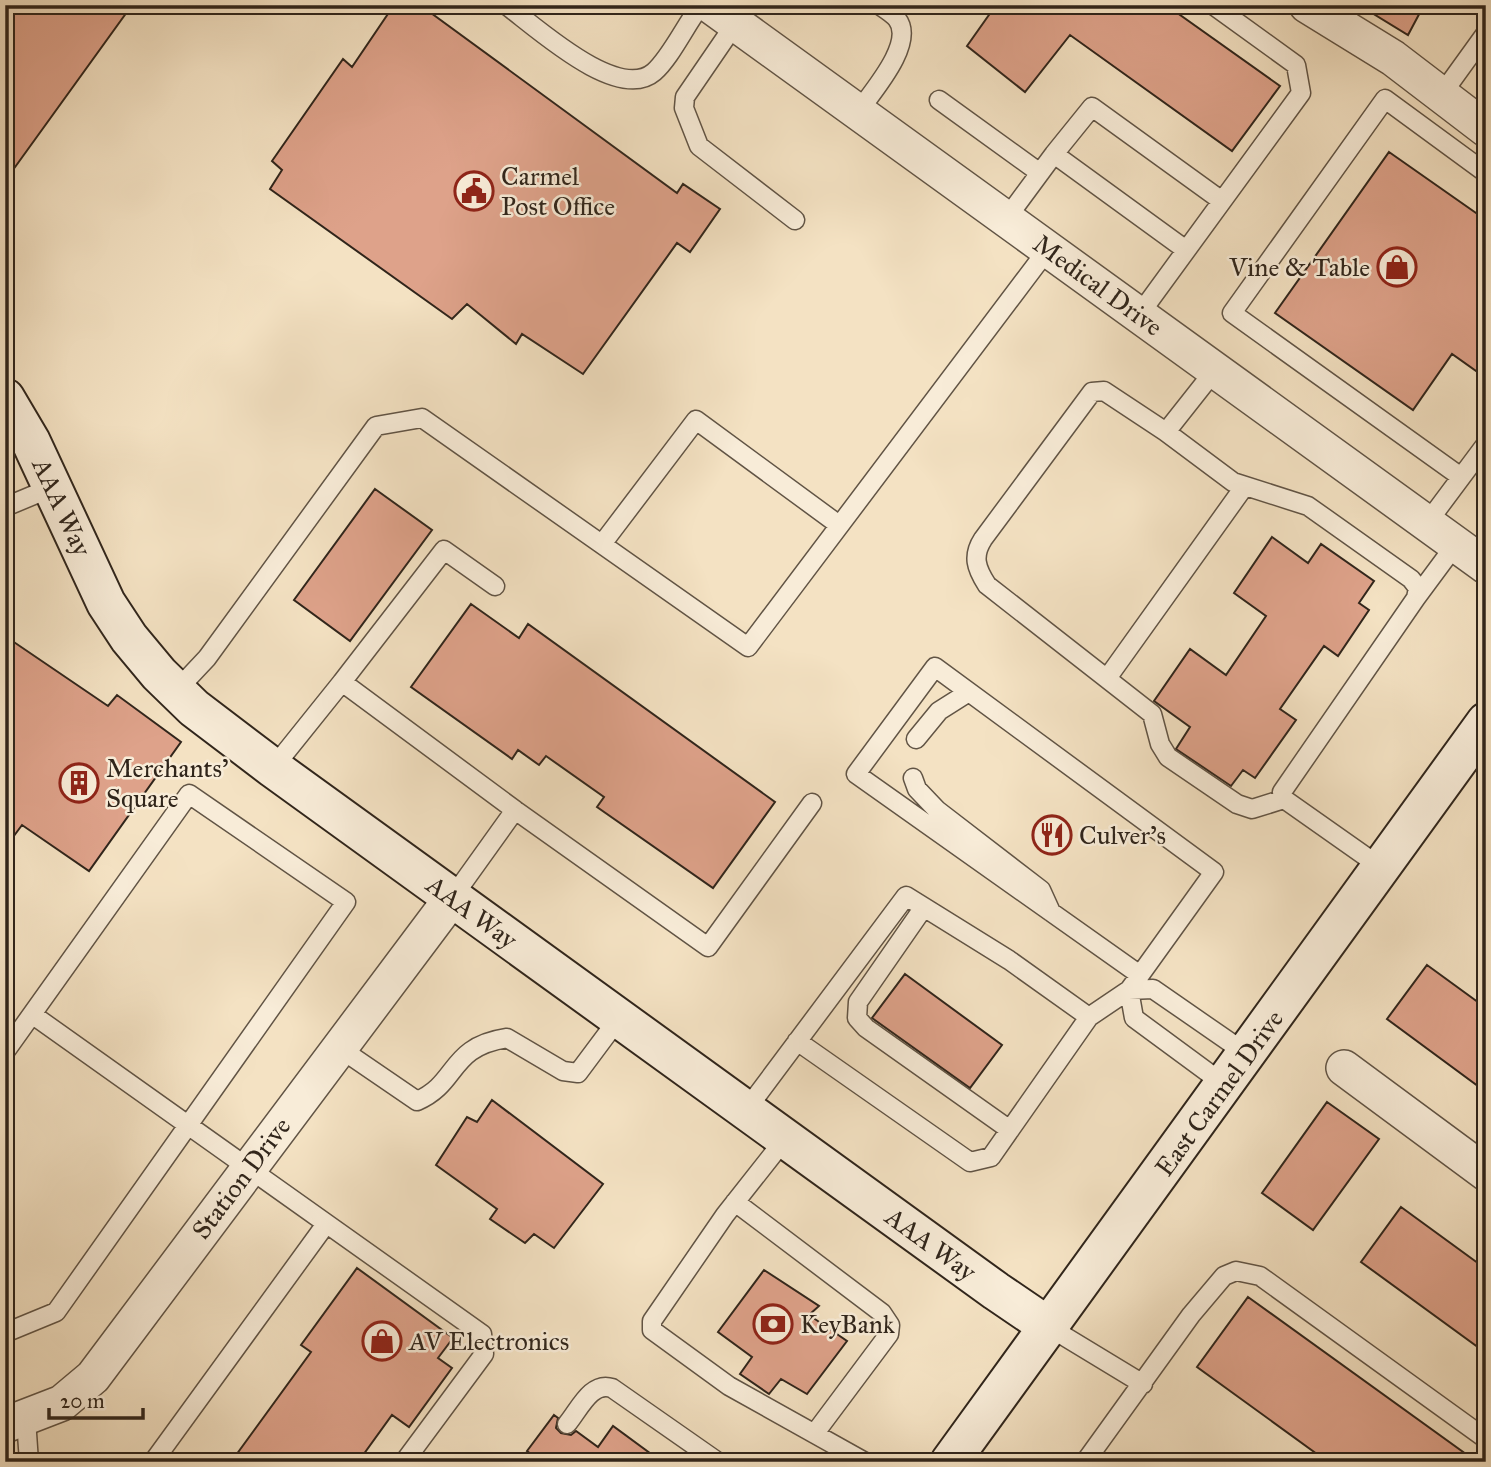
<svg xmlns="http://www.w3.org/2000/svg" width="1491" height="1467" viewBox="0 0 1491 1467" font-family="'IM FELL Great Primer',serif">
<rect width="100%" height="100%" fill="#f4e2c3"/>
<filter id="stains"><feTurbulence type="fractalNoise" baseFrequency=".00286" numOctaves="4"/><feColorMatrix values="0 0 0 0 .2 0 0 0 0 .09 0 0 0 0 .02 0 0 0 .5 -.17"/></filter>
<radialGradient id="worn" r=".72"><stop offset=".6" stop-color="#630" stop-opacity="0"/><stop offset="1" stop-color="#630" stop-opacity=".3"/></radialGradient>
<path fill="#dea28a" stroke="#30251b" stroke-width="2" d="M 5,5 L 132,5 L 5,181 Z
M 394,5 L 420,5 L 677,193 L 683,184 L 720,209 L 690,252 L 677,243 L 583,374 L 522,334 L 516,344 L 467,304 L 452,319 L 270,189 L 282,170 L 272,161 L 343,59 L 352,67 Z
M 996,5 L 1166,5 L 1280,86 L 1232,151 L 1070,35 L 1025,92 L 967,46 Z
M 1359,5 L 1424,5 L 1408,35 Z
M 1389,152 L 1486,220 L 1486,378 L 1452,354 L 1413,410 L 1275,313 Z
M 375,489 L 432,530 L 350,641 L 294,600 Z
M 1272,537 L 1308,563 L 1321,544 L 1374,581 L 1359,603 L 1369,610 L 1338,656 L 1324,646 L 1280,709 L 1296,720 L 1255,778 L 1243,770 L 1231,786 L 1176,749 L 1190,727 L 1154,701 L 1190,649 L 1226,675 L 1266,616 L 1234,593 Z
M 471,604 L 519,638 L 528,624 L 775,802 L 713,888 L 597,807 L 604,797 L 546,756 L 539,765 L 518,750 L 512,759 L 411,687 Z
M 5,636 L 108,706 L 117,695 L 181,742 L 89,871 L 22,825 L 5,848 Z
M 1427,965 L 1486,1008 L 1486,1092 L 1387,1019 Z
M 905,974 L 1002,1045 L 970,1088 L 872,1018 Z
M 492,1100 L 603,1184 L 554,1248 L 534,1234 L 525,1243 L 490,1219 L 497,1209 L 436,1165 L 467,1117 L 477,1122 Z
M 1327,1102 L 1379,1139 L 1313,1230 L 1262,1193 Z
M 1401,1207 L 1486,1269 L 1486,1353 L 1361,1262 Z
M 357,1268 L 453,1338 L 438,1358 L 452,1368 L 409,1427 L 392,1415 L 358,1462 L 231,1462 L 311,1352 L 301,1345 Z
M 764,1270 L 819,1306 L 809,1315 L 847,1341 L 807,1394 L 781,1379 L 769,1394 L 740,1374 L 752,1357 L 718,1332 Z
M 1248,1297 L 1477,1462 L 1328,1462 L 1197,1367 Z
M 554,1415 L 558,1418 L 556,1428 L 561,1433 L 571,1435 L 576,1431 L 598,1447 L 613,1426 L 662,1462 L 541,1462 L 527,1451 Z"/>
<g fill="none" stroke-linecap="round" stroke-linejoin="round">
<g stroke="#615445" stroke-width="21">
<path id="lane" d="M 506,5 C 536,27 618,103 654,72 C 671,57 686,24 701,5
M 735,24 L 685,97 L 684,108 L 699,146 L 795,220
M 1442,94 L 1486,33
M 939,100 L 1040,173
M 858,112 C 872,92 916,43 897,19 C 893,14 885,9 879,5
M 1054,154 L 1092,107 L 1222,201
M 1006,219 L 1054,154 L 1186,250
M 1139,315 L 1301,93 L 1296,65 L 1213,5
M 1215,370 L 1166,432 L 1104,391 L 1092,392 L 983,539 C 972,556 976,568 987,585 L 1152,714 L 1160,744 L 1168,757 L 1237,804 L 1252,809 L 1284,799
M 1166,432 L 1233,482 L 1308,506 L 1411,579 L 1418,588 L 1416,598 L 1282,792 L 1284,799 L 1382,868
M 1461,477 L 1232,313 L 1385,99 L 1486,173
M 5,507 L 53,487
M 1427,523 L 1486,444
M 602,544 L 696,420 L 839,525
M 1416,598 L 1456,544
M 1108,677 L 1244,487
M 342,682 L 444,550 L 495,586
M 176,691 L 207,658 L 376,426 L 422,418 L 748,647 L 1048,249
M 916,739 L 939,711 L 969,692
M 273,768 L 342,682 L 515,810 L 452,898
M 913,778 L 917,789 L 937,810 L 1041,890 L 1051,912
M 515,810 L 708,947 L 812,803
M 924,907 L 858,1002 L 857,1018 L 866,1028 L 1010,1130
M 1129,990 L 1134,1018 L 1225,1085
M 1129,990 L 1153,989 L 1247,1054
M 33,1015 L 482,1334 L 484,1354 L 404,1462
M 797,1041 L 970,1162 L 991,1157 L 1089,1017
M 338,1047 L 417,1101 C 459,1083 448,1047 507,1038 L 563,1071 L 578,1073 L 619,1018
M 5,1052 L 189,794 L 346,902 L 56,1312 L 5,1333
M 746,1110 L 906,896 L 1009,960 L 1089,1017 L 1129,990 L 1140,975 L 1214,872 L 935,667 L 856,774 L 1140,975
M 785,1139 L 725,1215 L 652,1321 L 652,1330 L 729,1386 L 865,1462
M 735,1202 L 882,1313 L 890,1325 L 889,1334 L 815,1433
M 1049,1327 L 1143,1384
M 26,1419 L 29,1462
M 567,1424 C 579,1410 591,1381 612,1388 L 718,1462
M 153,1462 L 326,1224
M 1085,1462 L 1191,1315 L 1224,1276 L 1236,1271 L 1260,1276 L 1486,1439"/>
</g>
<g stroke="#615445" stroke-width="38">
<path id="street" d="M 710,5 L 1486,566
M 1307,5 L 1393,58 L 1486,129
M 1344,1068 L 1486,1173
M 5,1425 L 62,1403 L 93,1377 L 452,898"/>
</g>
<g stroke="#30251b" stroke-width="42">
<path id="secondary" d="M 5,398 L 31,442 L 106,603 L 129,638 L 159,674 L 194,708 L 273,768 L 996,1291 L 1049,1327
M 950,1462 L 1486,722"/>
</g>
<use href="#lane" stroke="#f8ecd8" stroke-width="18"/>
<use href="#street" stroke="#f8ecd8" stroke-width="35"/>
<use href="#secondary" stroke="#f8ecd8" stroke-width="38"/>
</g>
<defs>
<g id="civic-ring" transform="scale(2.0125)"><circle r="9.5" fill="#f8ecd8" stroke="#8f2418" stroke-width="1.5"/><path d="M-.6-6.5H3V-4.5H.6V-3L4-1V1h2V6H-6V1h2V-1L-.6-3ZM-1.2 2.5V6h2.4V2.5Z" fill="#8f2418"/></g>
<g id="shop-ring" transform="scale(2.0125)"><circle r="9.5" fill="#f8ecd8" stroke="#8f2418" stroke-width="1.5"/><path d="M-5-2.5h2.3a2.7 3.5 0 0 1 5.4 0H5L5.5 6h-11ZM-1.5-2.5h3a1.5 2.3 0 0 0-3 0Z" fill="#8f2418"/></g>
<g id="building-ring" transform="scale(2.0125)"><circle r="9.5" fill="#f8ecd8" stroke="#8f2418" stroke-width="1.5"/><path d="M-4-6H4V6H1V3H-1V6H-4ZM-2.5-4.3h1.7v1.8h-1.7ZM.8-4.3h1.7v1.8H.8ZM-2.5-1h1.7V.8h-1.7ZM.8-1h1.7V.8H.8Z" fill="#8f2418"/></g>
<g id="restaurant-ring" transform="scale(2.0125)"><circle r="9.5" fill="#f8ecd8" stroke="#8f2418" stroke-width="1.5"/><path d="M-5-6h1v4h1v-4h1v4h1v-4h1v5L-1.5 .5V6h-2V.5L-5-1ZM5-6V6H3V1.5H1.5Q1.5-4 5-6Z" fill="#8f2418"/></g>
<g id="bank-ring" transform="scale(2.0125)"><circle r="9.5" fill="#f8ecd8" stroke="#8f2418" stroke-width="1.5"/><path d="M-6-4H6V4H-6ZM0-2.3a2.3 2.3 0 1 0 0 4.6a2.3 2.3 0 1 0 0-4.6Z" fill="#8f2418"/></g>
</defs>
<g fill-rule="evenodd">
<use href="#civic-ring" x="474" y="191"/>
<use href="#shop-ring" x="1397" y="267"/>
<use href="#building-ring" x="79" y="783"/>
<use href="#restaurant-ring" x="1052" y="835"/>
<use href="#bank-ring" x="773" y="1324"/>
<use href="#shop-ring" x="382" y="1341"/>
</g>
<g text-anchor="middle" stroke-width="5" stroke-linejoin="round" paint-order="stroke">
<g font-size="26" fill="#30251b" stroke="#f8ecd8" text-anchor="start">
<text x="501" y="185">Carmel<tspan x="501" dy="30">Post Office</tspan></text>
<text x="1370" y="276" text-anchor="end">Vine &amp; Table</text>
<text x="106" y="777">Merchants'<tspan x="106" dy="30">Square</tspan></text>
<text x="1079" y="844">Culver's</text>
<text x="800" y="1333">KeyBank</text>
<text x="409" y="1350">AV Electronics</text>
</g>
<g font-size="26" fill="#30251b" stroke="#f8ecd8">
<text transform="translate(1098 285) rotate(36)" y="9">Medical Drive</text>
<text transform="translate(62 507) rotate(65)" y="9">AAA Way</text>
<text transform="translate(472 912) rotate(36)" y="9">AAA Way</text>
<text transform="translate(1219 1093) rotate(-54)" y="9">East Carmel Drive</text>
<text transform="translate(241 1178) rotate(-53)" y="9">Station Drive</text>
<text transform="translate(931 1244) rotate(36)" y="9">AAA Way</text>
</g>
</g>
<rect width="1491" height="1467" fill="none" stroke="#f4e2c3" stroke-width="28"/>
<rect x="7" y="7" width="1477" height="1453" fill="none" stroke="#30251b" stroke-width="3.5"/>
<rect x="14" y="14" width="1463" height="1439" fill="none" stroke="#30251b" stroke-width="2"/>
<path d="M49 1408v10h94v-10" fill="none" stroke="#30251b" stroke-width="3.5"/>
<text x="60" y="1408" font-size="21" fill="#30251b" stroke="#f8ecd8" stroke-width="5" paint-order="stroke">20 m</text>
<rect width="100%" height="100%" filter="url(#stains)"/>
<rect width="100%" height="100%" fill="url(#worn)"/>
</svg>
